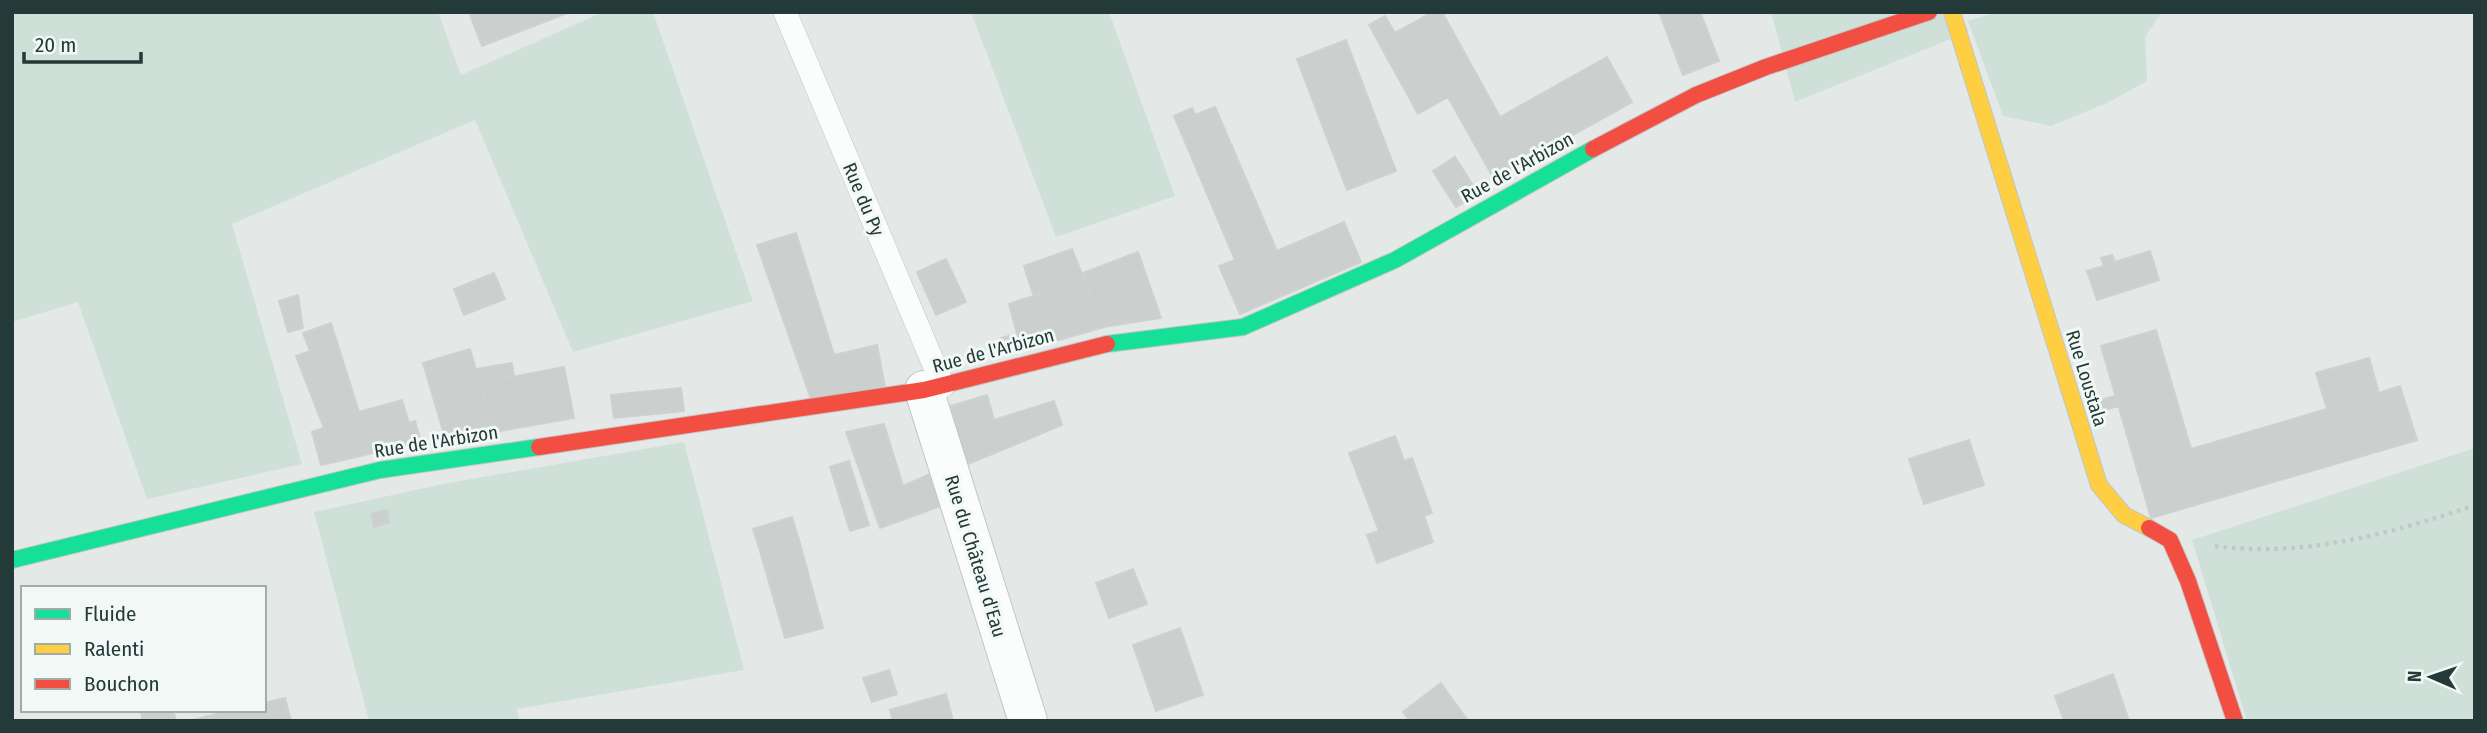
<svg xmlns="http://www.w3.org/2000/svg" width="2487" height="733" viewBox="0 0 2487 733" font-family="'Fira Sans Condensed',sans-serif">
<rect width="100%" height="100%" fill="#e4e9e8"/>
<path fill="#cfe0d8" d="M 12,12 L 438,12 L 461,75 L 603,12 L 653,12 L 753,301 L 573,352 L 475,120 L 232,224 L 302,464 L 147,499 L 78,302 L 12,322 Z
M 971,12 L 1109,12 L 1175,196 L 1056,237 Z
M 1771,12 L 1961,12 L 1968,32 L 1795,102 Z
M 1997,12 L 2162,12 L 2145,37 L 2147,81 L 2107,103 L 2051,126 L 2003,116 L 1968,21 Z
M 684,442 L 744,670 L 517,709 L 519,721 L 369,721 L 314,512 L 443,484 Z
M 2475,448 L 2475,721 L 2247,721 L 2192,540 Z"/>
<path fill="#cbd0cf" stroke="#cdd1d1" stroke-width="2" d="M 469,12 L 570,12 L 482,46 Z
M 1433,12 L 1442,12 L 1500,117 L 1607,57 L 1632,102 L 1494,179 L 1448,97 L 1418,114 L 1369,25 L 1385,16 L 1395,33 Z
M 1659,12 L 1700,12 L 1719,61 L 1683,75 Z
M 1346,40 L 1376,119 L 1327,138 L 1297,59 Z
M 1215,107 L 1277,251 L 1344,222 L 1361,262 L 1240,314 L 1219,266 L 1235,260 L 1174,116 L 1192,108 L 1195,115 Z
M 1376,119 L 1396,171 L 1347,190 L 1327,138 Z
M 1455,157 L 1478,193 L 1456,207 L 1433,171 Z
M 796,233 L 834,355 L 877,345 L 885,387 L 811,399 L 757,245 Z
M 1072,249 L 1084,279 L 1034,297 L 1024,266 Z
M 2150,251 L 2159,280 L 2097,300 L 2087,271 L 2104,266 L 2101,258 L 2112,255 L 2115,262 Z
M 1138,252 L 1161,318 L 1104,327 L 1083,273 Z
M 946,259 L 966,302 L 936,315 L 917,272 Z
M 494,273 L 505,299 L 464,315 L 454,289 Z
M 1084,279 L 1104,327 L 1006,355 L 1001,338 L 1017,334 L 1009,304 Z
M 298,295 L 303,328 L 288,332 L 279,301 Z
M 331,323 L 359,412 L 402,400 L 409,423 L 415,421 L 421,442 L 321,465 L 312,432 L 324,428 L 296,356 L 310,351 L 303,333 Z
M 2156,330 L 2191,449 L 2327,409 L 2316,373 L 2369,358 L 2379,393 L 2400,386 L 2417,440 L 2151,518 L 2101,346 Z
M 470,349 L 494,432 L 446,441 L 423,363 Z
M 512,363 L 514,376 L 480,383 L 476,369 Z
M 564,367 L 574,418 L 494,432 L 480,383 Z
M 681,388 L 684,411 L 614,418 L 611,395 Z
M 987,395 L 994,420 L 1054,401 L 1062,425 L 966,465 L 951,406 Z
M 2115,396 L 2118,406 L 2101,411 L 2098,401 Z
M 884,424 L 903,486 L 930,474 L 941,506 L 880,528 L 846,432 Z
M 1395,436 L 1404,461 L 1412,458 L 1432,513 L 1424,516 L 1433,542 L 1377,563 L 1367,535 L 1379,531 L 1349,453 Z
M 1969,440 L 1984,485 L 1924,504 L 1909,459 Z
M 849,461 L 869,525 L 850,531 L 830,467 Z
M 387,510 L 389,523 L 374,527 L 371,514 Z
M 792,517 L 799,540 L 760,551 L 753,529 Z
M 799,540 L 823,628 L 785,638 L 760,551 Z
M 1133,569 L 1147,604 L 1109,618 L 1096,583 Z
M 1180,628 L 1203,695 L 1156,711 L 1133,645 Z
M 889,670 L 897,694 L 884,698 L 877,674 Z
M 877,674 L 884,698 L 872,702 L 863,678 Z
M 2113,674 L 2129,721 L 2064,721 L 2055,696 Z
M 1441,683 L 1468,721 L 1410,721 L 1403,712 Z
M 946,694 L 953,721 L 893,721 L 890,710 Z
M 285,698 L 291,721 L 189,721 L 232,710 L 264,710 L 264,703 Z
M 148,710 L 173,710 L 176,721 L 143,721 L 141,712 Z"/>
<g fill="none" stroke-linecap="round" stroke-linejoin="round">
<g stroke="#c1c6c5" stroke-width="24">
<path id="lane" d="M 785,12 L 943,386"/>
</g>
<g stroke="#c1c6c5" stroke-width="40">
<path id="street" d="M 924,390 L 1028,721"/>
</g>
<g stroke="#c0c6c5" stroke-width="18">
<path id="fast" d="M 1107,344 L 1243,327 L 1395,260 L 1593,149
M 12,560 L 380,470 L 539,447"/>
</g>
<g stroke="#c0c6c5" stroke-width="18">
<path id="slow" d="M 1952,12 L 2099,485 L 2124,515 L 2149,528"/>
</g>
<g stroke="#c0c6c5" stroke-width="18">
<path id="jam" d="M 1593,149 L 1696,95 L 1766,67 L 1929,12
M 539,447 L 924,390 L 1107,344
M 2149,528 L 2170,540 L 2188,581 L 2235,721"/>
</g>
<path stroke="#c1c9c8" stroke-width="4.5" stroke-dasharray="3.5 5" stroke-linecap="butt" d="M 2215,546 C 2303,558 2394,533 2475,505"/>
<use href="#lane" stroke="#fbfcfc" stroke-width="23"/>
<use href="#street" stroke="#fbfcfc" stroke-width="38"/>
<use href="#fast" stroke="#16e098" stroke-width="16"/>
<use href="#slow" stroke="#ffcf43" stroke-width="16"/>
<use href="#jam" stroke="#f24e42" stroke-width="16"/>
</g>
<g text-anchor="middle" stroke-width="6" stroke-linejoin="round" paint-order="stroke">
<g font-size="19" fill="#243a39" stroke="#f2f8f6">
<text transform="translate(1517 167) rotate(-29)" y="7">Rue de l'Arbizon</text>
<text transform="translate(864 199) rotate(67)" y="7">Rue du Py</text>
<text transform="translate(993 350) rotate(-15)" y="7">Rue de l'Arbizon</text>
<text transform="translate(2087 378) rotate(73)" y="7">Rue Loustala</text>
<text transform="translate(436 441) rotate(-9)" y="7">Rue de l'Arbizon</text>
<text transform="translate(976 556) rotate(73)" y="7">Rue du Château d'Eau</text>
</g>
</g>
<rect width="2487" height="733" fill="none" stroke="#243a39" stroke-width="28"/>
<rect x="21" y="586" width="245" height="126" fill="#f2f8f6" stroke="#a0acaa" stroke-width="2"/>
<rect x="35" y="609" width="35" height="10" fill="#16e098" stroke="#a0acaa" stroke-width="2"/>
<text x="84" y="621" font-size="21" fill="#243a39">Fluide</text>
<rect x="35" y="644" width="35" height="10" fill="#ffcf43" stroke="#a0acaa" stroke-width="2"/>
<text x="84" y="656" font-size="21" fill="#243a39">Ralenti</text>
<rect x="35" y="679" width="35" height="10" fill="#f24e42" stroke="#a0acaa" stroke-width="2"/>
<text x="84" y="691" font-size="21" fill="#243a39">Bouchon</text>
<g transform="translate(2431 677) rotate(272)" stroke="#f2f8f6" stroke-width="5" paint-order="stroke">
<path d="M0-5L12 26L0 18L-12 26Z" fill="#243a39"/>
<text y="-10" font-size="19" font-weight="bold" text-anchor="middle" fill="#243a39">N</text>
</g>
<path d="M24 52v10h117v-10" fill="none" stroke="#243a39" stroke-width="3.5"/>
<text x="35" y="52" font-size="21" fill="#243a39" stroke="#f2f8f6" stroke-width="5" paint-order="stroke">20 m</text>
</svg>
